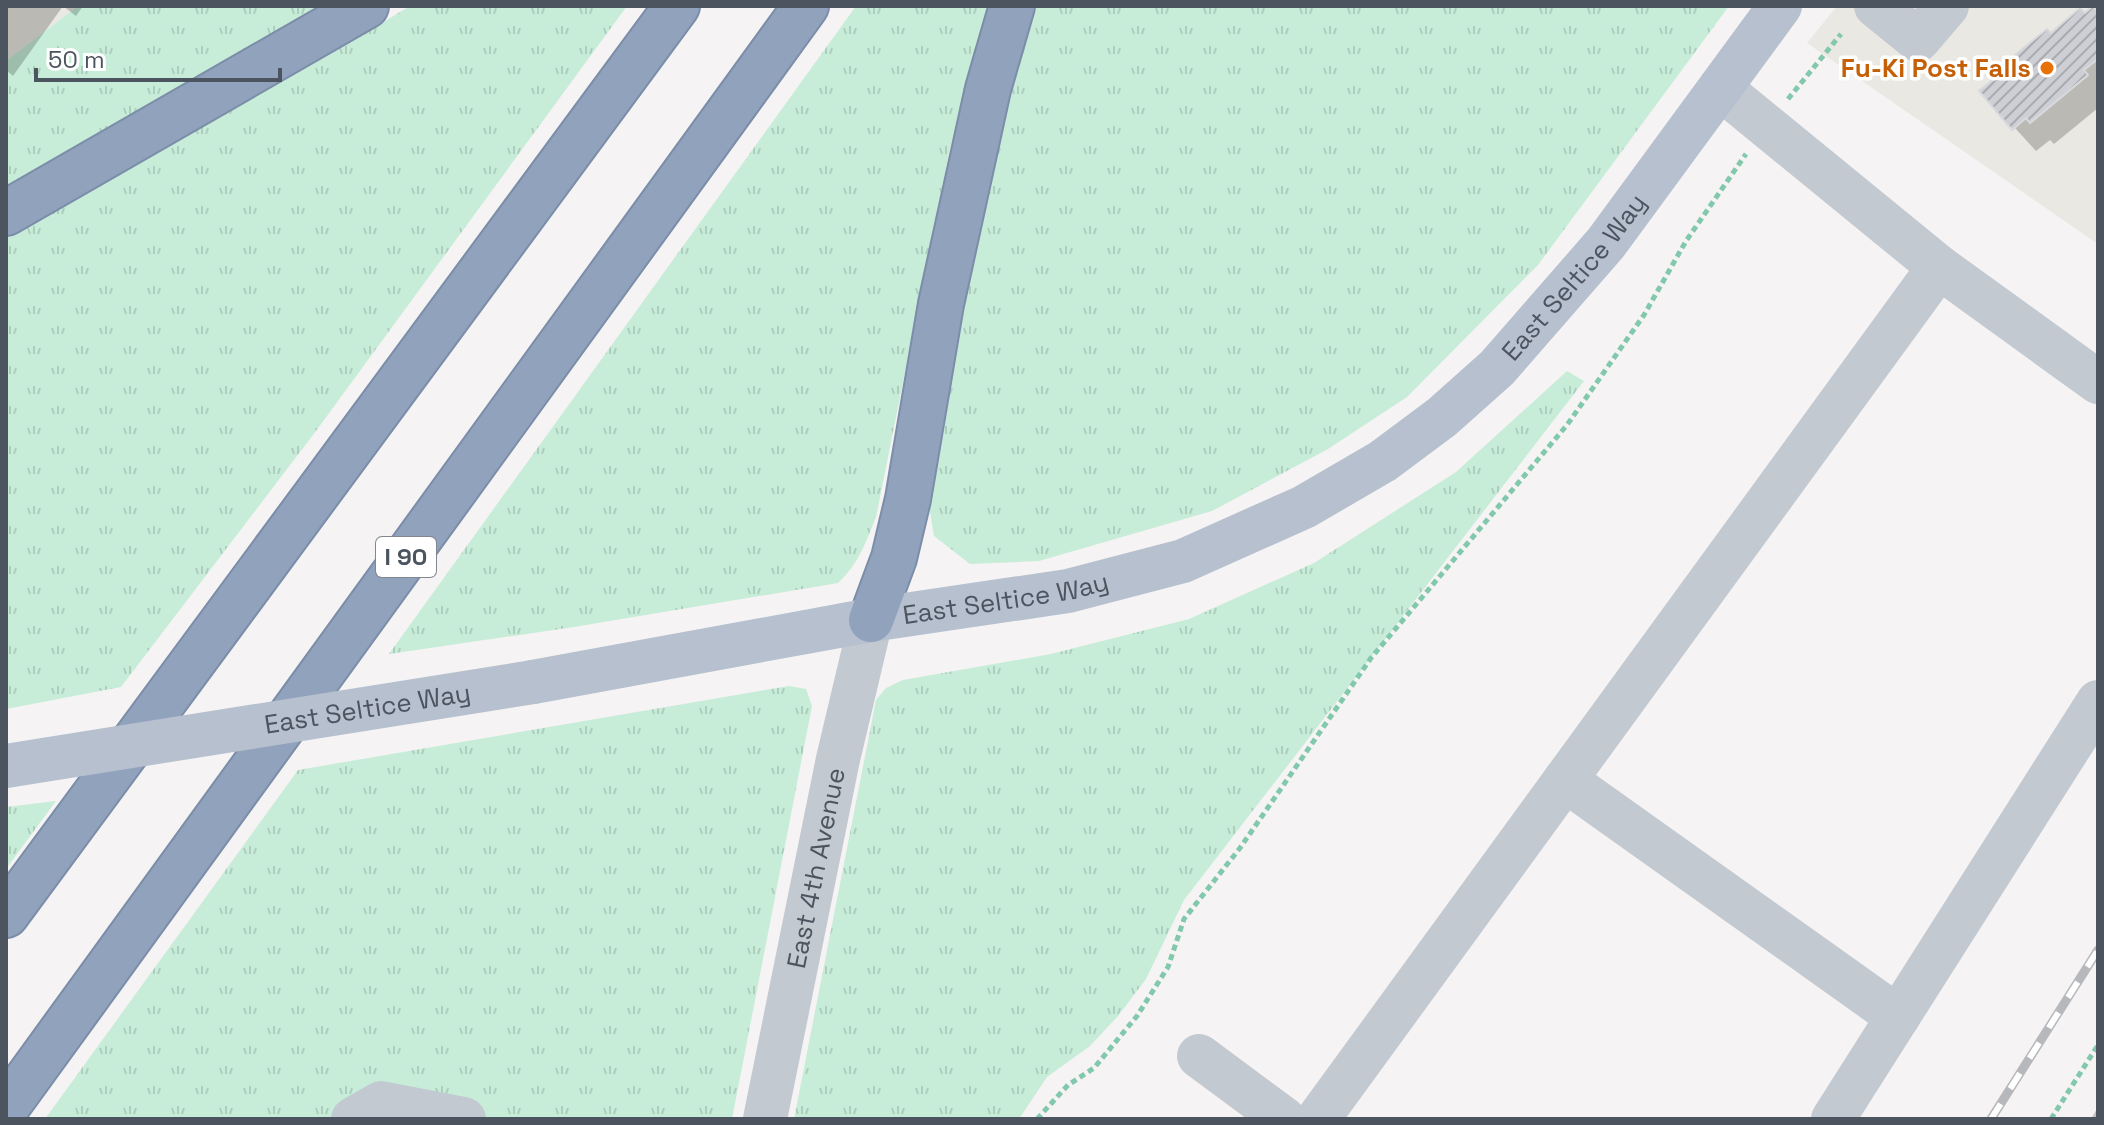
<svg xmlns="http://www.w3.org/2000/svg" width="2104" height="1125" viewBox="0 0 2104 1125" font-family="'Space Grotesk',sans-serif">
<defs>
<pattern id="grass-tufts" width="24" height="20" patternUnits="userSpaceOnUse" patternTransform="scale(2)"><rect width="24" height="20" fill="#c7edd9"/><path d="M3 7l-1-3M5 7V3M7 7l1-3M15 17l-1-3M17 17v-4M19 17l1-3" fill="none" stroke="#adcdbd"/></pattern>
<pattern id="building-hatch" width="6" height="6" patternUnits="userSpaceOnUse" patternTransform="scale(2)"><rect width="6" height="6" fill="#cdcfd5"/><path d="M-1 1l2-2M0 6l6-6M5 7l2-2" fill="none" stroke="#a9abb0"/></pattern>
</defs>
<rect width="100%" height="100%" fill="#f5f3f3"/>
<path fill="#eae8e2" d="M 6,6 L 78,6 L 6,61 Z
M 1837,6 L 2098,6 L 2098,244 L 1807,43 Z"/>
<path fill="url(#grass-tufts)" d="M 78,6 L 322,6 L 158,100 L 6,193 L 6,61 Z
M 410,6 L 627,6 L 316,431 L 121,687 L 6,709 L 6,239 L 55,205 L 327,56 Z
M 856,6 L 992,6 L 950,148 L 876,517 C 866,542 858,565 838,583 L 574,627 L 389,654 Z
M 1027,6 L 1729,6 L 1538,265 L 1407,397 L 1328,449 L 1212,511 L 1039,561 L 970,564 L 934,536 L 929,506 L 942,399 Z
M 1567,371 L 1584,381 L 1184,900 L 1146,979 L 1118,1016 L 1090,1046 L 1047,1077 L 1019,1119 L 794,1119 L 876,700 L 886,688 L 903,680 L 1051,654 L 1189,619 L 1314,563 L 1456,472 Z
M 789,686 L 806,689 L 812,706 L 732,1119 L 45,1119 L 298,770 Z
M 56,801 L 6,869 L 6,807 Z"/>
<path fill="#0003" d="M 6,6 L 83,6 L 76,16 L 63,6 L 13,76 L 6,70 Z
M 2098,13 L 2098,108 L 2054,144 L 2050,140 L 2036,151 L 1982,92 L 2051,35 L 2085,15 Z
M 2098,1107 L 2098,1119 L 2091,1119 Z"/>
<path fill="url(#building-hatch)" stroke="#d8d9dd" stroke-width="2" d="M 2093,6 L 2098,11 L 2098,59 L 2084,70 L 2088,75 L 2030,123 L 2026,118 L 2012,130 L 1979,91 L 2010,66 L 2006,62 L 2047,29 L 2051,33 L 2080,8 L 2085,13 Z"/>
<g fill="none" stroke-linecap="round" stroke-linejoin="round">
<g stroke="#7b8da8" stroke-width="48">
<path id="highway" d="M 6,213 L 366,6
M 871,620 L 894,558 L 908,499 L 941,304 L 988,89 L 1012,6
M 6,915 L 677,6
M 6,1108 L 806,6"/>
</g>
<path stroke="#81c8ac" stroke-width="5" stroke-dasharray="6 4" stroke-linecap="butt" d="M 1788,99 L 1841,34
M 1037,1119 L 1068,1085 L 1094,1068 L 1137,1016 L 1168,967 L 1184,919 L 1240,848 L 1371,658 L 1567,425 L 1644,315 L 1686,241 L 1746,154
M 2051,1119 L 2098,1045"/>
<g stroke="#c2c9d0" stroke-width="44">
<path d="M 1876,6 L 1918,40 L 1947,6"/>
<path d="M 1720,88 L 1939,267 L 2098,382"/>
<path d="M 1565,780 L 1898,1017"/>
<path d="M 1199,1056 L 1284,1119"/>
<path d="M 353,1119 L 381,1103 L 464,1119"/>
<path id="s1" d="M 765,1119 L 838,759 L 871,620"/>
<path d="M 1318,1119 L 1939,267"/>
<path d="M 1833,1119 L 2098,702"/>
</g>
<path stroke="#b6c0ce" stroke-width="44" id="s2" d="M 533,682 L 871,620 L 1068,591 L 1183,561 L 1304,507 L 1383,461 L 1442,417 L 1497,368 L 1606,243 L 1780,6"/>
<use href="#highway" stroke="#90a2bc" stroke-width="44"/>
<g stroke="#b6b8bc" stroke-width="9">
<path id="rail" d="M 1991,1119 L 2098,950"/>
</g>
<use href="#rail" stroke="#fff" stroke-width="6" stroke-dasharray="18" stroke-linecap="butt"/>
<path stroke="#b6c0ce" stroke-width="44" id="s3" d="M 6,766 L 533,682"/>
</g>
<circle fill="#e8710a" stroke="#fff" stroke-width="3" cx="2047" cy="68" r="8"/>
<g text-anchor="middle" stroke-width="7" stroke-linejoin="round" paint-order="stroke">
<rect fill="#fff" stroke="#82878f" stroke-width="2" x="376" y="537" width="60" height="40" rx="6"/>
<g font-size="24" font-weight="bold" fill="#4c545f">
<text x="406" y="565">I 90</text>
</g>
<g font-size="26" font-weight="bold" fill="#c56008" stroke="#fff" text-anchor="end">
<text x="2031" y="77">Fu-Ki Post Falls</text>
</g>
<g font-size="26" fill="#4c545f" stroke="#fff">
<text dy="9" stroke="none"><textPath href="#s2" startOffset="1152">East Seltice Way</textPath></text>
<text dy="9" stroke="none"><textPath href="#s2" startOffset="480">East Seltice Way</textPath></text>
<text dy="9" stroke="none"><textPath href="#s3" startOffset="366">East Seltice Way</textPath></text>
<text dy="9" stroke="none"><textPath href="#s1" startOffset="256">East 4th Avenue</textPath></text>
</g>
</g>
<rect width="2104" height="1125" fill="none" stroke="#4c545f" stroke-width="16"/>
<path d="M36 68v12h244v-12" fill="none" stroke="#4c545f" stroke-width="4"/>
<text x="48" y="68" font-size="24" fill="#4c545f" stroke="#ffffff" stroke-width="6" paint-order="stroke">50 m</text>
</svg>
